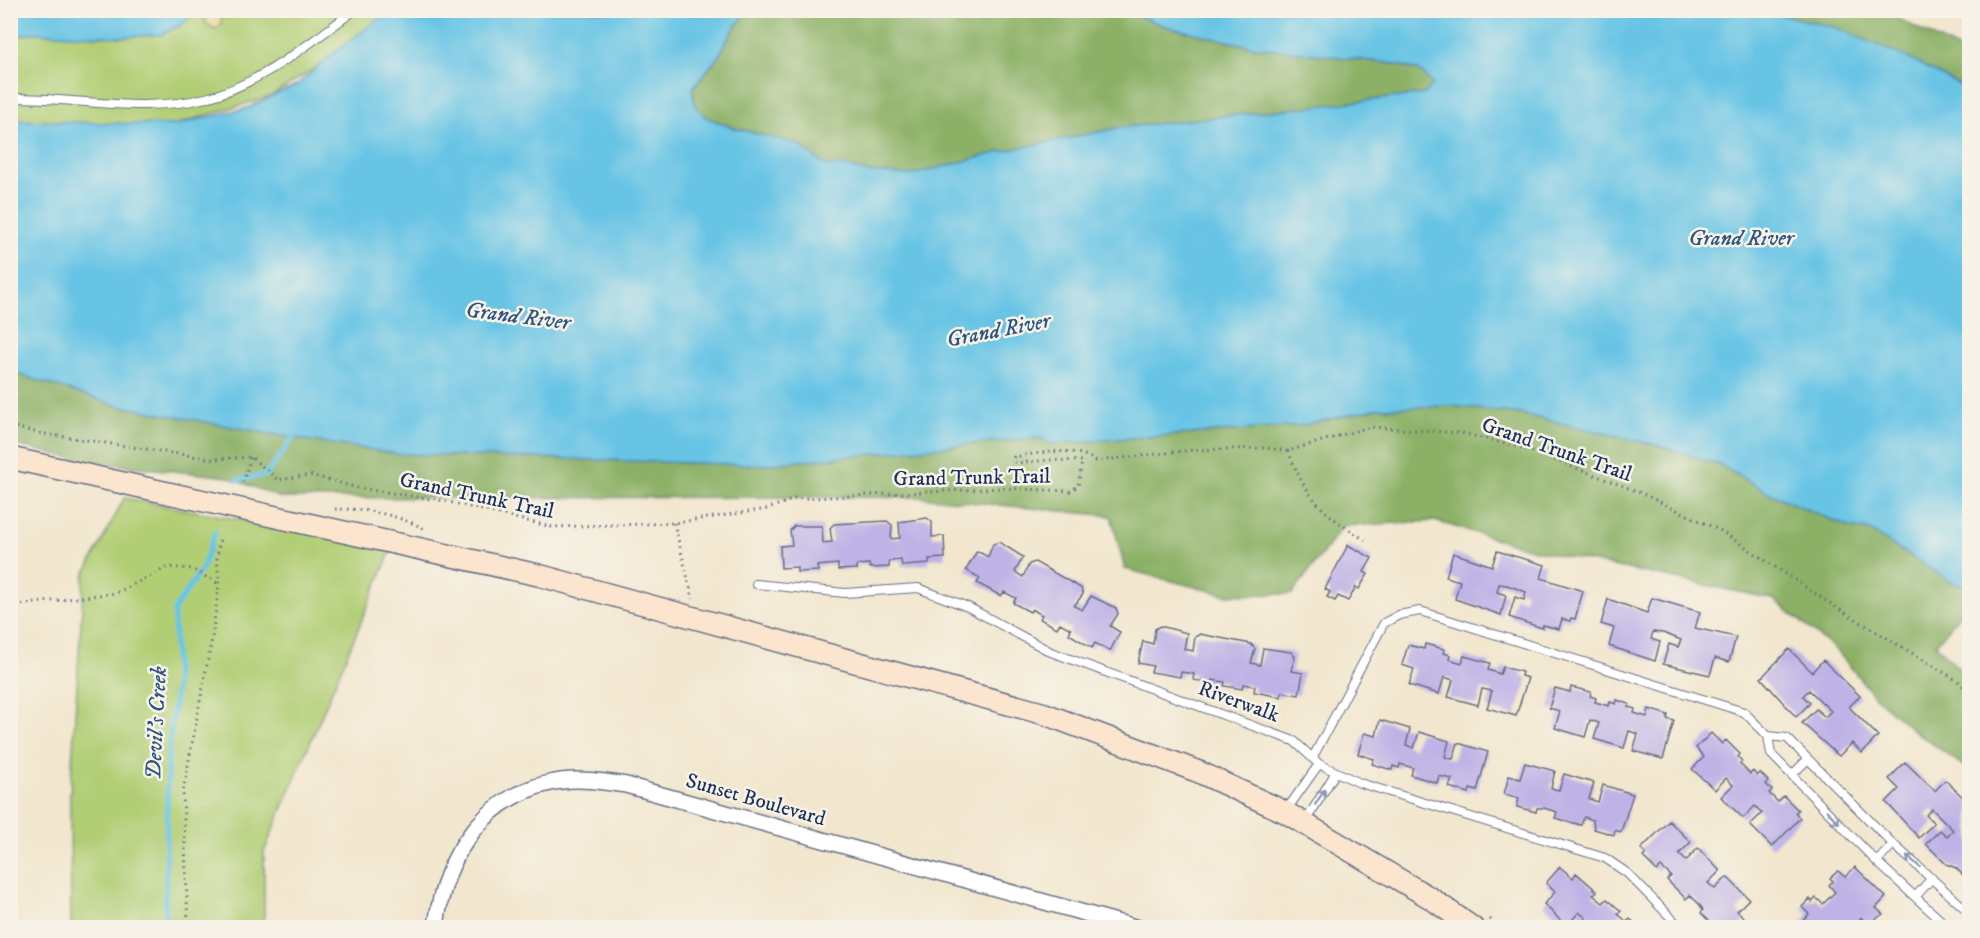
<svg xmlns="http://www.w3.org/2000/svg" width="1980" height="938" viewBox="0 0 1980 938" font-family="'IM FELL DW Pica',serif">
<rect width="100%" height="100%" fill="#f7f3e8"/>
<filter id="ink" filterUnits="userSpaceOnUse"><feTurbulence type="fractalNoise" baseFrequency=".0167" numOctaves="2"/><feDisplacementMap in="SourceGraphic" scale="12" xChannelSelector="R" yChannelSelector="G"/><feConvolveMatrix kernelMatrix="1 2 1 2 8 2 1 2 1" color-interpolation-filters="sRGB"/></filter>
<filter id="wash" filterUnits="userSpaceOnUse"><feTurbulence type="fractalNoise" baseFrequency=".008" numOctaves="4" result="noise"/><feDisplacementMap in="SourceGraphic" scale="24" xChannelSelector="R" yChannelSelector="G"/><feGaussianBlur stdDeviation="1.35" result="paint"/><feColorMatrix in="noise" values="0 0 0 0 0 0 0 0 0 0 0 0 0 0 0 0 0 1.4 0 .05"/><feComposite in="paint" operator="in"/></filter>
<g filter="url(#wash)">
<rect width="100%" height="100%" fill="#f2e6ce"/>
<path fill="#b1ce75" stroke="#667e6a" stroke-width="1.5" d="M 10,11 L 405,11 L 271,96 L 174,125 L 10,134 Z
M 124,498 L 392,548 L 264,852 L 264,927 L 71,928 L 70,796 L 84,576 Z"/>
<path fill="#8cb166" stroke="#547062" stroke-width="1.5" d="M 749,10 L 1128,11 L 1164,26 L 1249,46 L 1395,64 L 1420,71 L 1433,84 L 1425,94 L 1118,128 L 999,152 L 912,175 L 865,172 L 847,166 L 826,166 L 798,144 L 734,128 L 706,117 L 695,105 L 692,90 L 718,57 L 736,25 Z
M 1759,11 L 1884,11 L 1969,55 L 1969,90 L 1906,57 Z
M 11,372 L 119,406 L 293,438 L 399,454 L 761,465 L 991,442 L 1041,438 L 1050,444 L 1299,426 L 1379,408 L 1453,406 L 1521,414 L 1656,445 L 1720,465 L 1771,494 L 1846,526 L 1870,531 L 1955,584 L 1969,585 L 1969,603 L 1936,644 L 1957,667 L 1969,674 L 1969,770 L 1913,730 L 1876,698 L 1837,651 L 1773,599 L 1535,550 L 1435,521 L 1343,526 L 1292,594 L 1226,595 L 1125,569 L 1111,516 L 919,497 L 281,498 L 228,477 L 83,461 L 11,444 Z"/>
<path fill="#eeda9e" stroke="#84847e" stroke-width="1.5" d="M 213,11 L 230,11 L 229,17 L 221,17 L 221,25 L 215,29 L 204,22 Z"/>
<path fill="#67c4e5" stroke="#417aa2" stroke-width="1.5" d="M 11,10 L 197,10 L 197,11 L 181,25 L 161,35 L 119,37 L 32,33 L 11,37 Z
M 389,11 L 749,11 L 736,25 L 718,57 L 692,89 L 695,105 L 706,117 L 734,128 L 798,144 L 826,166 L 847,166 L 865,172 L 912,175 L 999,152 L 1118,128 L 1425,94 L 1433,84 L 1420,71 L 1395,64 L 1249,46 L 1164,26 L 1128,11 L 1759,10 L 1834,27 L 1906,57 L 1969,90 L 1969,585 L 1955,584 L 1870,531 L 1846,526 L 1771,494 L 1720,465 L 1656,445 L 1521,414 L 1453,406 L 1379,408 L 1299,426 L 1050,444 L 1041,438 L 991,442 L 761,465 L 399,454 L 293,438 L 119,406 L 11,372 L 11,120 L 174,125 L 247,108 L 298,84 L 331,55 Z"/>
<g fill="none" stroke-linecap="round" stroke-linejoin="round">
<path stroke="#67c4e5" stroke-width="5" d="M 237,480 L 266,475 L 293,438
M 165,928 L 168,756 L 176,687 L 174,610 L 202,569 L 215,532"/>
</g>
<g id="blocks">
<path fill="#bfb2e6" d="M 927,518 L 932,522 L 932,537 L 944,536 L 945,558 L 929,559 L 929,564 L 902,566 L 901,560 L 889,561 L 889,567 L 870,568 L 869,564 L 857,565 L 857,569 L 838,570 L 838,564 L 817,566 L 818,571 L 797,572 L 797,567 L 781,568 L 780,546 L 792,545 L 790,531 L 794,526 L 822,526 L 823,543 L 832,542 L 830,528 L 834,524 L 887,521 L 892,525 L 891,539 L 900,538 L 899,522 Z
M 999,542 L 1023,557 L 1015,572 L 1023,577 L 1029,564 L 1035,562 L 1081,588 L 1083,594 L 1074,606 L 1082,610 L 1091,596 L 1116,608 L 1118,614 L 1110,626 L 1120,632 L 1110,651 L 1095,643 L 1092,648 L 1069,634 L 1071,629 L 1060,623 L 1057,628 L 1040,619 L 1042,615 L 1032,609 L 1030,612 L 1013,603 L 1016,598 L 1004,592 L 1001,596 L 977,583 L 980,578 L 966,570 L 977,551 L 988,557 L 993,544 Z
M 1348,545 L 1372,558 L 1364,572 L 1368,574 L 1359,589 L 1356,587 L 1348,601 L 1338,596 L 1335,601 L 1327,597 L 1330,592 L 1325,589 Z
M 1497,551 L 1545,565 L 1541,578 L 1583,591 L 1575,619 L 1571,618 L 1570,621 L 1562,619 L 1559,629 L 1543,625 L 1542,628 L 1509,617 L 1515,597 L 1524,600 L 1526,592 L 1507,585 L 1499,584 L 1497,592 L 1506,595 L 1501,615 L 1455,599 L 1460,581 L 1446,577 L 1453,553 L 1492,566 Z
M 1652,598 L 1700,612 L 1695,628 L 1736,637 L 1729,662 L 1715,658 L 1710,675 L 1663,664 L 1669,644 L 1678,647 L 1681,640 L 1663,633 L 1653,632 L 1651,639 L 1660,642 L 1655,661 L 1609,646 L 1614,628 L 1601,624 L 1608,599 L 1647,613 Z
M 1160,626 L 1187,633 L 1184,649 L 1193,651 L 1195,637 L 1200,634 L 1251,644 L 1255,649 L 1251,663 L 1260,665 L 1263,648 L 1291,652 L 1295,657 L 1291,671 L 1303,673 L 1299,695 L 1282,692 L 1281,697 L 1254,692 L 1255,686 L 1243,684 L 1242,689 L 1224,686 L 1225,682 L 1213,680 L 1212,683 L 1193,680 L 1194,674 L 1181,672 L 1180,677 L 1151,672 L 1153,666 L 1138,663 L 1143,641 L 1153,644 L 1155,629 Z
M 1425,644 L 1444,649 L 1443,653 L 1450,655 L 1449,659 L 1462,663 L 1464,656 L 1490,663 L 1488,670 L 1500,674 L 1503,667 L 1522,672 L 1521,676 L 1528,678 L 1516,716 L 1487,708 L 1492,691 L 1482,689 L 1478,705 L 1448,697 L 1453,680 L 1444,677 L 1439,694 L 1409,685 L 1414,669 L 1402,665 L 1408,645 L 1424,649 Z
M 1789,649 L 1812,672 L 1823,660 L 1860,696 L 1849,707 L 1878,736 L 1862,753 L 1852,743 L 1839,756 L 1802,723 L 1816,709 L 1825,717 L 1831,711 L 1809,690 L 1803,696 L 1810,703 L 1796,717 L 1761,678 Z
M 1571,687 L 1591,692 L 1590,696 L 1596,698 L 1595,702 L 1609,706 L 1610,702 L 1616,704 L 1617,700 L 1629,704 L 1628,707 L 1635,709 L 1634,713 L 1647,717 L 1649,709 L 1668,715 L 1667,719 L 1674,721 L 1663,759 L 1633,751 L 1638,734 L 1629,731 L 1624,748 L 1594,739 L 1599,723 L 1590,720 L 1585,737 L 1555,728 L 1560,711 L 1549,708 L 1555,688 L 1570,692 Z
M 1380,720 L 1410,729 L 1406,745 L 1414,748 L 1419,732 L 1449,741 L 1445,757 L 1453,759 L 1458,743 L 1488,752 L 1477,791 L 1470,789 L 1469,793 L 1449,787 L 1452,779 L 1439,776 L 1437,783 L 1411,775 L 1413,768 L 1400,764 L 1399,768 L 1393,766 L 1392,770 L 1372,764 L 1374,759 L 1358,754 L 1364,733 L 1376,736 Z
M 1711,733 L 1722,744 L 1726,740 L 1740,754 L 1738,757 L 1742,761 L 1740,764 L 1750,774 L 1753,771 L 1757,776 L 1760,773 L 1769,782 L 1766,784 L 1772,790 L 1769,793 L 1778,802 L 1784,796 L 1798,810 L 1795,813 L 1800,818 L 1772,847 L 1750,825 L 1762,813 L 1755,806 L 1743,818 L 1721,797 L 1733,785 L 1726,778 L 1715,790 L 1692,769 L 1704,757 L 1696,748 Z
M 1905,762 L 1935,791 L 1945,780 L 1970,804 L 1970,875 L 1966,878 L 1956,868 L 1946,864 L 1926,844 L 1940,830 L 1947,836 L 1953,830 L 1932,809 L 1926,815 L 1934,823 L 1919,838 L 1886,802 L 1899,789 L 1889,779 Z
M 1525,763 L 1555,771 L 1551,788 L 1559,790 L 1564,774 L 1594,783 L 1589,799 L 1598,802 L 1603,785 L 1633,794 L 1621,832 L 1615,830 L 1614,835 L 1594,829 L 1593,820 L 1584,817 L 1581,825 L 1555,818 L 1557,812 L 1544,808 L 1537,808 L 1536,812 L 1517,807 L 1519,798 L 1504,794 L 1509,776 L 1520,779 Z
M 1669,821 L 1691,842 L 1679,854 L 1686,861 L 1698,848 L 1720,871 L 1708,883 L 1715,889 L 1727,877 L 1749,899 L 1737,911 L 1746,919 L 1737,928 L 1723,928 L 1719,924 L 1715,927 L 1701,913 L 1703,910 L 1700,905 L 1690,895 L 1686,899 L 1667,880 L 1671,876 L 1661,867 L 1657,871 L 1643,857 L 1646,854 L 1641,849 Z
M 1560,867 L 1573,878 L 1576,873 L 1597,891 L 1593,895 L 1603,903 L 1607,899 L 1621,911 L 1618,914 L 1627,922 L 1630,919 L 1640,928 L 1575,928 L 1586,918 L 1579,912 L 1568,925 L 1563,923 L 1544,904 L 1555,892 L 1546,883 Z
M 1855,867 L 1886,897 L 1876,908 L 1883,914 L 1868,924 L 1861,917 L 1852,928 L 1804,928 L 1800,924 L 1809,914 L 1802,907 L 1810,899 L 1812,902 L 1816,898 L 1823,904 L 1835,892 L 1829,885 L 1833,881 L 1830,878 L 1838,871 L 1845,877 Z"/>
</g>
</g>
<g filter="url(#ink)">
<use href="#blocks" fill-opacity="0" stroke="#666f85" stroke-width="1.5"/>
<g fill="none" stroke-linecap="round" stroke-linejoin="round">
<g stroke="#666f85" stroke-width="10">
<path id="service" d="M 10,98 C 74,97 143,114 206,98 C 261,84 309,43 355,10
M 756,584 L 845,593 L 918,588 L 968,607 L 1051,652 L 1294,741 L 1319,764 L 1360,783 L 1605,858 L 1627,873 L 1681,928
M 1768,736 L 1771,754 L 1877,862 L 1949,928
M 1313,757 L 1384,623 L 1399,615 L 1420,611 L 1744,712 L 1768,736 L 1787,738 L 1893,844 L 1970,913
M 1792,775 L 1808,759
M 1285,812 L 1319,764
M 1305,822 L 1336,772
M 1877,862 L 1893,844
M 1916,896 L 1932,878"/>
</g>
<g stroke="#666f85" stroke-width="18">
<path id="minor" d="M 436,928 C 443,856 485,792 561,781 C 583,778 605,782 626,785 L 1138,928"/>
</g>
<g stroke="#666f85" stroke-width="24">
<path id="secondary" d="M 10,458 L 538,575 L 1045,714 L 1199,772 L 1285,812 L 1432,899 L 1473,928"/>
</g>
<path stroke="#666f85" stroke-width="3" stroke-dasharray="1.5 4.5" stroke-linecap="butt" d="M 10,426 L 39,433 L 212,459 L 251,457 L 278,480 L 310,475 L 358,488 L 445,501 L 552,527 L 674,523 L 767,509 L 794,499 L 1001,488 L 1070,491 L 1078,486 L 1082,461 L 1050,460 L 1016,463 L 1013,460 L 1014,457 C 1041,453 1073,445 1096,461 L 1192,450 L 1266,448 L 1288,451 L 1369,427 L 1462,433 L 1523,448 L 1639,492 L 1721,531 L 1837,608 L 1958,681 L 1970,693
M 1288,451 C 1307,499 1322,513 1365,540
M 243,482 L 251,457
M 335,509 C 367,508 398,515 427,530
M 674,523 L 693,599
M 10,606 L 116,593 L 168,567 L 192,569 L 219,584
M 1490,919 L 1500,928
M 188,928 L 183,792 L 212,638 L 219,584 L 217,559 L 220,538"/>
<use href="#service" stroke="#fff" stroke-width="8"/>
<use href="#minor" stroke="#fff" stroke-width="15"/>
<use href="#secondary" stroke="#fce5cf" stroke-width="21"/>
</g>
<defs><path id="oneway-shaft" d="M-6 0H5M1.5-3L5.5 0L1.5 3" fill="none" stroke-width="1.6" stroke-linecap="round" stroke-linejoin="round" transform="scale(1.5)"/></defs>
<g stroke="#8d97ae">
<use href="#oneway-shaft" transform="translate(1320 797) rotate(-57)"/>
<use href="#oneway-shaft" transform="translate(1833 817) rotate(46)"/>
<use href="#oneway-shaft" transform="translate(1913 861) rotate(-139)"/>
</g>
</g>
<g text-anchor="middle" stroke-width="5" stroke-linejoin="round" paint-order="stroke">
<g font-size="21" fill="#1b2f5e" stroke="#f7f3e8">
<text transform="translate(1557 449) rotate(19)" y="7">Grand Trunk Trail</text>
<text transform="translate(972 477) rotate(-1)" y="7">Grand Trunk Trail</text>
<text transform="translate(477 495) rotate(12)" y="7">Grand Trunk Trail</text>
<text transform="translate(1239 701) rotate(20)" y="7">Riverwalk</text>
<text transform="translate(756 799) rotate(16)" y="7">Sunset Boulevard</text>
</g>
<g font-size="22" font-style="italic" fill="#2e5480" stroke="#f7f3e8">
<text x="1741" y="245">Grand River</text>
<text transform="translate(518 315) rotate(7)" y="8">Grand River</text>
<text transform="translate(998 329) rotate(-11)" y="8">Grand River</text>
<text transform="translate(155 723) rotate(-87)" y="8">Devil's Creek</text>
</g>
</g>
<rect width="1980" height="938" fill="none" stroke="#f7f3e8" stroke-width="36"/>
</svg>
